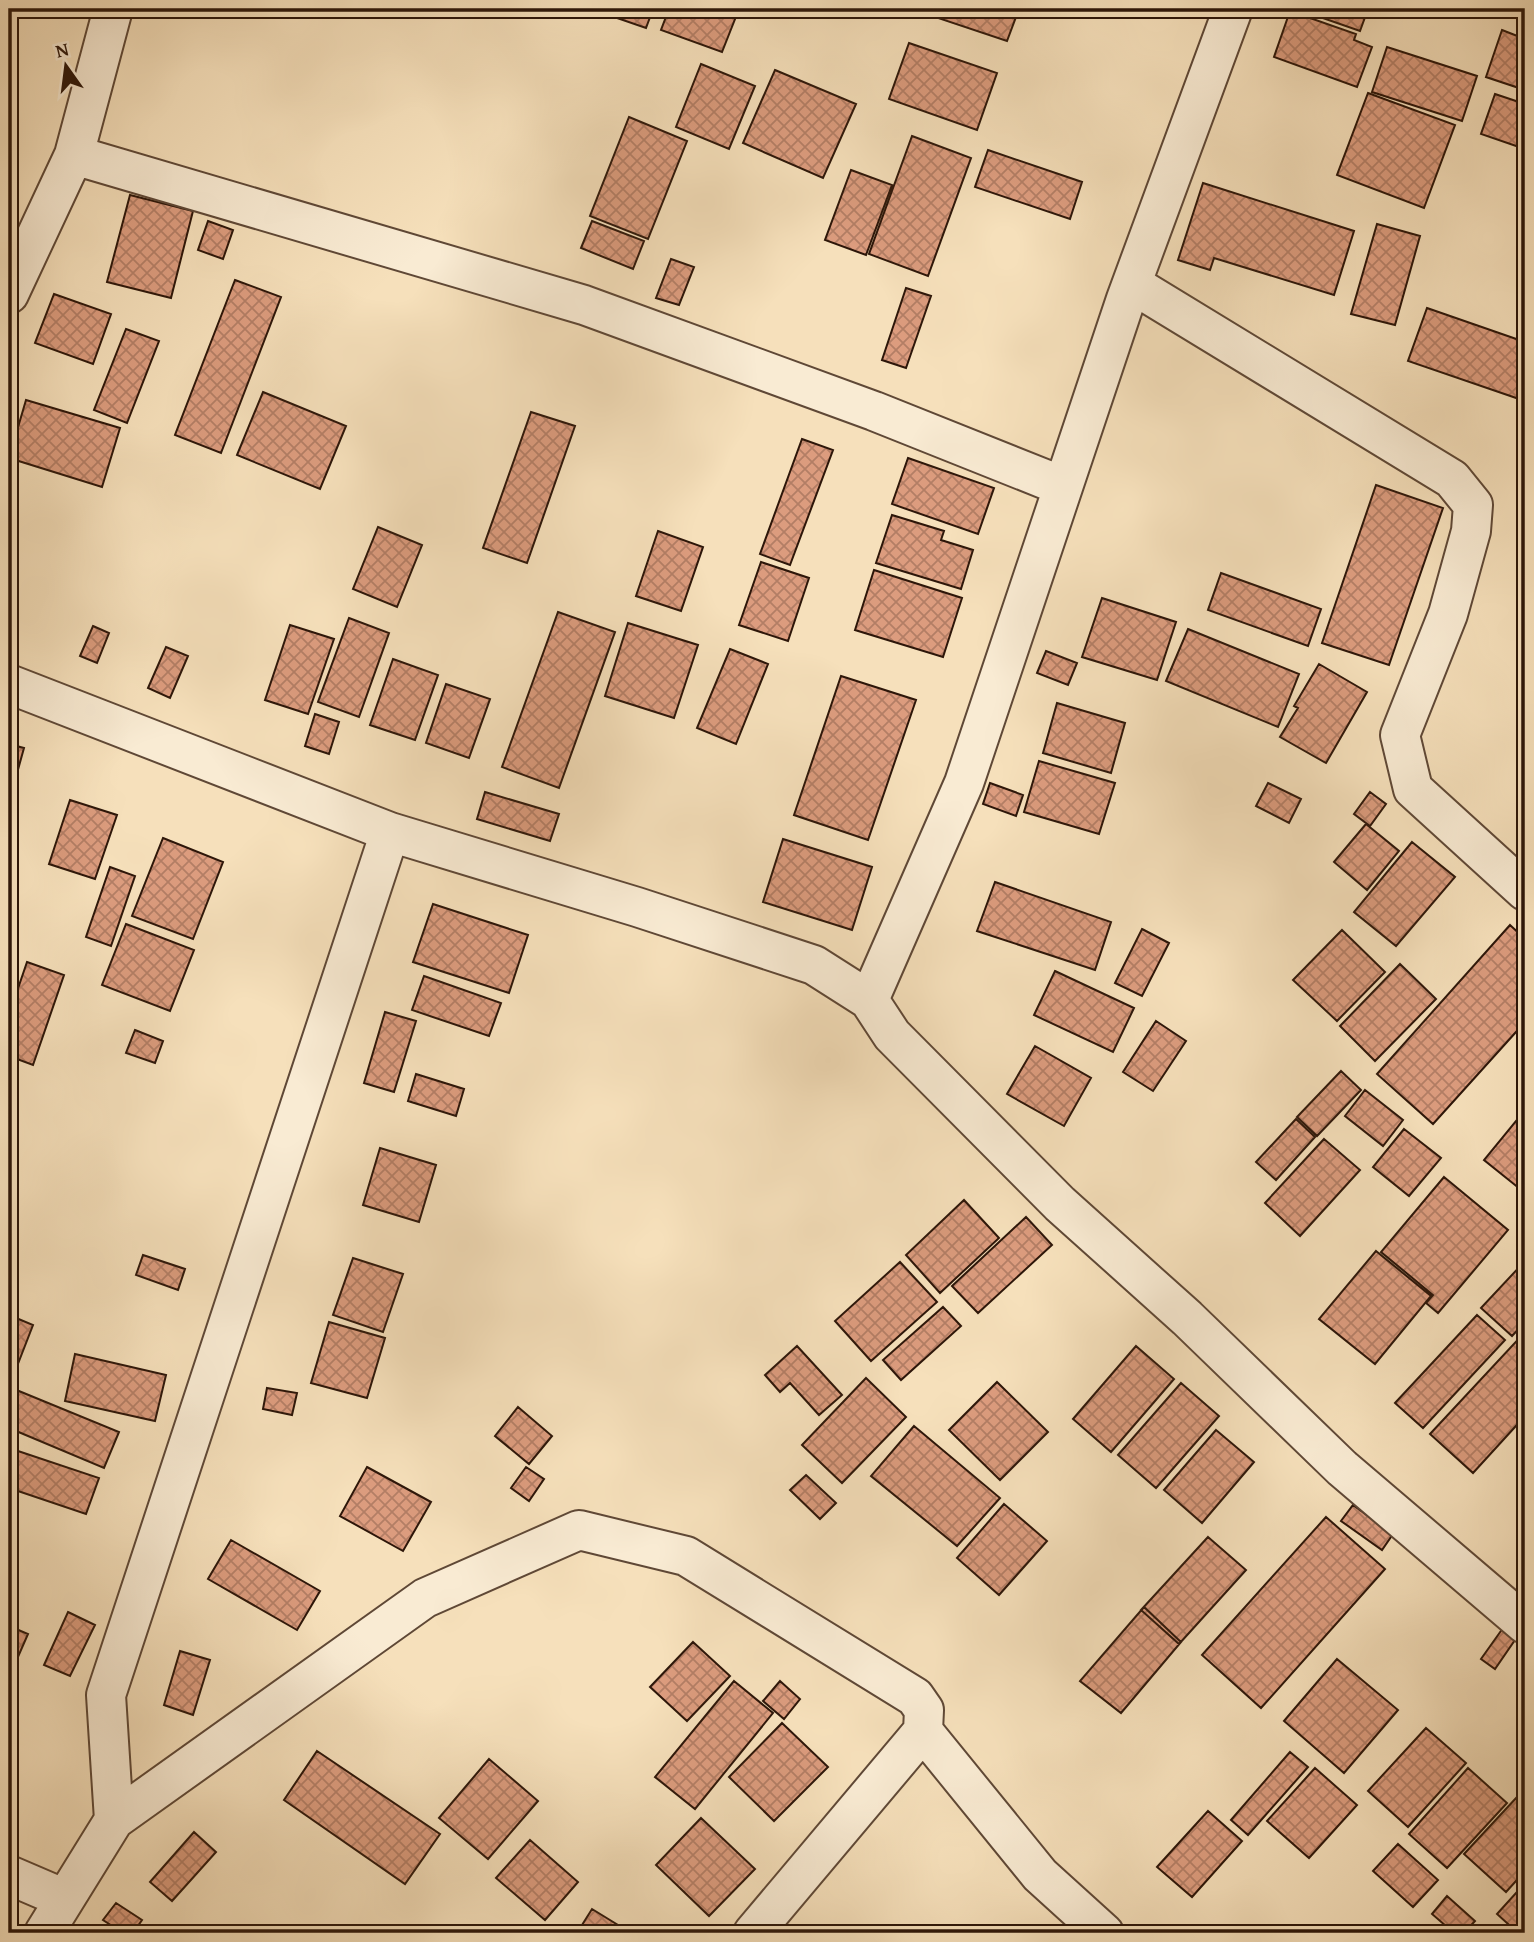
<svg xmlns="http://www.w3.org/2000/svg" width="1534" height="1942" viewBox="0 0 1534 1942" font-family="'Gentium Book Plus',serif">
<defs>
<pattern id="building-cross-hatch" width="8" height="8" patternUnits="userSpaceOnUse" patternTransform="scale(1.75)"><rect width="8" height="8" fill="#dc9c7e"/><path d="M0 0l8 8M0 8l8-8" fill="none" stroke="#b37e65"/></pattern>
</defs>
<rect width="100%" height="100%" fill="#f6e0bb"/>
<filter id="stains"><feTurbulence type="fractalNoise" baseFrequency=".00286" numOctaves="4"/><feColorMatrix values="0 0 0 0 .2 0 0 0 0 .09 0 0 0 0 .02 0 0 0 .5 -.17"/></filter>
<radialGradient id="worn" r=".72"><stop offset=".6" stop-color="#630" stop-opacity="0"/><stop offset="1" stop-color="#630" stop-opacity=".3"/></radialGradient>
<path fill="url(#building-cross-hatch)" stroke="#2d1609" stroke-width="2" d="M 591,9 L 653,9 L 646,28 Z
M 669,9 L 739,9 L 722,52 L 661,30 Z
M 942,9 L 1019,9 L 1007,41 L 938,18 Z
M 1297,9 L 1368,9 L 1360,31 Z
M 1290,11 L 1356,34 L 1354,40 L 1372,47 L 1357,87 L 1274,57 Z
M 1502,30 L 1525,39 L 1525,90 L 1486,77 Z
M 909,43 L 997,73 L 977,130 L 889,99 Z
M 1387,47 L 1477,76 L 1462,121 L 1372,92 Z
M 701,64 L 755,86 L 729,149 L 676,127 Z
M 775,70 L 856,104 L 823,178 L 743,143 Z
M 1368,93 L 1455,125 L 1424,208 L 1337,175 Z
M 1495,94 L 1525,104 L 1525,149 L 1481,134 Z
M 629,117 L 687,141 L 648,239 L 590,216 Z
M 912,136 L 971,158 L 928,276 L 869,254 Z
M 988,150 L 1082,182 L 1070,219 L 975,187 Z
M 851,170 L 892,185 L 866,255 L 825,240 Z
M 1203,183 L 1354,231 L 1334,295 L 1214,258 L 1210,270 L 1178,260 Z
M 130,195 L 193,211 L 171,298 L 107,282 Z
M 208,221 L 233,230 L 223,259 L 198,250 Z
M 592,221 L 644,241 L 633,269 L 581,248 Z
M 1377,224 L 1420,236 L 1395,325 L 1351,314 Z
M 671,259 L 694,267 L 679,305 L 656,298 Z
M 235,280 L 281,297 L 221,453 L 175,435 Z
M 906,288 L 931,296 L 906,368 L 882,360 Z
M 54,294 L 111,314 L 93,364 L 35,343 Z
M 1427,308 L 1525,342 L 1525,401 L 1408,361 Z
M 126,329 L 159,341 L 127,423 L 94,410 Z
M 263,392 L 346,426 L 320,489 L 237,455 Z
M 26,400 L 120,428 L 102,487 L 9,458 Z
M 531,412 L 575,426 L 527,563 L 483,548 Z
M 802,439 L 833,450 L 790,565 L 760,554 Z
M 908,458 L 994,488 L 978,534 L 892,504 Z
M 1376,485 L 1443,508 L 1389,665 L 1322,643 Z
M 892,515 L 944,531 L 941,540 L 973,550 L 961,589 L 876,563 Z
M 378,527 L 422,545 L 397,607 L 353,589 Z
M 658,531 L 703,547 L 681,611 L 636,596 Z
M 761,562 L 809,578 L 788,641 L 739,625 Z
M 874,570 L 962,598 L 943,657 L 855,630 Z
M 1221,573 L 1321,609 L 1308,646 L 1208,610 Z
M 1102,598 L 1176,622 L 1157,680 L 1082,657 Z
M 558,612 L 615,632 L 559,788 L 502,767 Z
M 349,618 L 389,633 L 359,717 L 318,702 Z
M 628,623 L 698,645 L 674,718 L 605,696 Z
M 290,625 L 334,639 L 308,714 L 265,700 Z
M 93,626 L 109,633 L 97,663 L 80,656 Z
M 1188,629 L 1299,674 L 1278,727 L 1166,681 Z
M 166,647 L 188,656 L 170,698 L 148,688 Z
M 730,649 L 768,664 L 736,744 L 697,728 Z
M 1046,651 L 1077,663 L 1068,685 L 1037,673 Z
M 393,659 L 438,675 L 415,740 L 370,725 Z
M 1319,664 L 1367,692 L 1326,763 L 1280,737 L 1298,708 L 1294,706 Z
M 841,676 L 916,700 L 868,840 L 794,815 Z
M 446,684 L 490,699 L 469,758 L 426,743 Z
M 1057,703 L 1125,723 L 1111,773 L 1043,753 Z
M 315,714 L 339,722 L 329,754 L 305,746 Z
M 9,744 L 24,748 L 9,802 Z
M 1039,761 L 1115,783 L 1099,834 L 1024,812 Z
M 990,783 L 1023,795 L 1016,816 L 983,804 Z
M 1268,783 L 1301,799 L 1289,823 L 1256,806 Z
M 485,792 L 559,814 L 550,841 L 477,819 Z
M 1370,792 L 1386,804 L 1370,826 L 1354,814 Z
M 70,800 L 117,815 L 95,879 L 49,864 Z
M 1366,824 L 1399,851 L 1367,890 L 1334,862 Z
M 163,838 L 223,862 L 193,939 L 132,916 Z
M 783,839 L 872,867 L 852,930 L 763,902 Z
M 1412,842 L 1455,877 L 1396,946 L 1354,912 Z
M 110,867 L 135,876 L 111,946 L 86,937 Z
M 995,882 L 1111,922 L 1095,970 L 977,931 Z
M 433,904 L 528,935 L 509,993 L 413,962 Z
M 126,924 L 194,950 L 170,1011 L 102,985 Z
M 1510,925 L 1525,939 L 1525,1022 L 1433,1124 L 1377,1074 Z
M 1142,929 L 1169,943 L 1142,996 L 1115,983 Z
M 1342,930 L 1385,972 L 1337,1021 L 1293,980 Z
M 27,962 L 64,975 L 33,1065 L 9,1056 L 9,1015 Z
M 1400,964 L 1436,999 L 1375,1061 L 1340,1026 Z
M 1055,971 L 1134,1008 L 1113,1052 L 1034,1015 Z
M 424,976 L 501,1003 L 489,1036 L 412,1010 Z
M 385,1012 L 416,1021 L 394,1092 L 364,1083 Z
M 1156,1021 L 1186,1041 L 1153,1091 L 1123,1072 Z
M 135,1030 L 163,1041 L 155,1063 L 126,1053 Z
M 1035,1046 L 1091,1078 L 1064,1126 L 1007,1094 Z
M 1341,1071 L 1361,1090 L 1317,1136 L 1297,1117 Z
M 416,1074 L 464,1089 L 456,1116 L 408,1101 Z
M 1365,1090 L 1403,1120 L 1383,1146 L 1345,1116 Z
M 1525,1110 L 1525,1193 L 1484,1160 Z
M 1296,1119 L 1315,1137 L 1276,1180 L 1256,1162 Z
M 1404,1129 L 1441,1158 L 1409,1196 L 1373,1167 Z
M 1324,1139 L 1360,1170 L 1300,1236 L 1265,1203 Z
M 380,1148 L 436,1165 L 419,1222 L 363,1205 Z
M 1444,1177 L 1508,1230 L 1438,1313 L 1426,1303 L 1433,1295 L 1381,1252 Z
M 964,1200 L 999,1238 L 940,1293 L 906,1255 Z
M 1026,1217 L 1052,1245 L 978,1313 L 952,1286 Z
M 1376,1251 L 1431,1296 L 1375,1364 L 1319,1319 Z
M 143,1255 L 185,1269 L 178,1290 L 136,1275 Z
M 353,1258 L 403,1274 L 383,1332 L 333,1315 Z
M 1525,1261 L 1525,1322 L 1512,1336 L 1481,1308 Z
M 900,1262 L 937,1302 L 871,1361 L 835,1321 Z
M 943,1307 L 961,1326 L 901,1380 L 883,1360 Z
M 9,1315 L 33,1325 L 9,1387 Z
M 1477,1315 L 1505,1340 L 1423,1428 L 1395,1403 Z
M 329,1322 L 385,1338 L 367,1398 L 311,1383 Z
M 1525,1332 L 1525,1416 L 1473,1473 L 1430,1434 Z
M 797,1346 L 842,1395 L 819,1415 L 790,1383 L 780,1392 L 765,1375 Z
M 1136,1346 L 1174,1379 L 1111,1452 L 1073,1419 Z
M 75,1354 L 166,1375 L 155,1421 L 65,1401 Z
M 866,1378 L 906,1417 L 842,1483 L 802,1445 Z
M 997,1382 L 1048,1432 L 1000,1480 L 949,1430 Z
M 1181,1383 L 1219,1416 L 1156,1488 L 1118,1455 Z
M 267,1388 L 297,1393 L 292,1415 L 263,1409 Z
M 14,1389 L 119,1432 L 104,1468 L 9,1428 L 9,1402 Z
M 518,1407 L 552,1436 L 529,1464 L 495,1436 Z
M 914,1426 L 1000,1498 L 957,1546 L 871,1476 Z
M 1216,1430 L 1254,1462 L 1202,1523 L 1164,1490 Z
M 9,1448 L 99,1478 L 86,1514 L 9,1488 Z
M 367,1467 L 431,1502 L 403,1551 L 340,1516 Z
M 526,1467 L 544,1479 L 529,1501 L 511,1488 Z
M 806,1475 L 836,1503 L 820,1519 L 790,1490 Z
M 1004,1504 L 1047,1541 L 999,1595 L 957,1558 Z
M 1353,1505 L 1393,1534 L 1382,1550 L 1341,1521 Z
M 1326,1517 L 1385,1569 L 1261,1708 L 1202,1655 Z
M 1208,1537 L 1246,1570 L 1179,1644 L 1141,1610 Z
M 231,1540 L 320,1591 L 297,1630 L 208,1579 Z
M 1144,1607 L 1181,1642 L 1121,1713 L 1080,1681 Z
M 68,1612 L 95,1625 L 70,1676 L 44,1665 Z
M 9,1626 L 28,1634 L 11,1673 L 9,1672 Z
M 1503,1628 L 1517,1637 L 1495,1669 L 1481,1659 Z
M 693,1642 L 730,1676 L 687,1721 L 650,1687 Z
M 180,1651 L 210,1660 L 193,1715 L 164,1705 Z
M 1337,1659 L 1398,1710 L 1344,1773 L 1284,1721 Z
M 734,1681 L 773,1713 L 695,1809 L 655,1777 Z
M 780,1681 L 800,1699 L 784,1719 L 763,1701 Z
M 782,1723 L 828,1767 L 774,1821 L 729,1777 Z
M 1426,1728 L 1466,1763 L 1408,1827 L 1368,1791 Z
M 317,1751 L 440,1834 L 405,1884 L 284,1800 Z
M 1290,1752 L 1308,1767 L 1248,1835 L 1231,1820 Z
M 489,1759 L 538,1801 L 488,1859 L 439,1818 Z
M 1315,1768 L 1357,1805 L 1309,1858 L 1267,1821 Z
M 1468,1768 L 1507,1803 L 1447,1868 L 1409,1834 Z
M 1518,1796 L 1525,1802 L 1525,1871 L 1506,1892 L 1464,1854 Z
M 1208,1811 L 1242,1841 L 1192,1897 L 1157,1867 Z
M 701,1818 L 755,1869 L 709,1916 L 656,1865 Z
M 194,1832 L 216,1852 L 172,1901 L 150,1882 Z
M 530,1840 L 578,1882 L 545,1920 L 496,1878 Z
M 1398,1844 L 1438,1880 L 1413,1907 L 1373,1871 Z
M 1525,1883 L 1525,1933 L 1518,1933 L 1497,1914 Z
M 1447,1896 L 1475,1921 L 1464,1933 L 1454,1933 L 1432,1914 Z
M 116,1903 L 142,1920 L 133,1933 L 123,1933 L 103,1920 Z
M 592,1909 L 631,1933 L 577,1933 Z"/>
<g fill="none" stroke-linecap="round" stroke-linejoin="round">
<g stroke="#5f4836" stroke-width="42">
<path id="minor" d="M 74,155 L 584,305 L 874,411 L 1062,486
M 1132,284 L 1452,479 L 1473,505 L 1471,531 L 1448,614 L 1400,735 L 1413,789 L 1525,891
M 9,294 L 74,155 L 113,9
M 9,684 L 390,832 L 637,907 L 814,965 L 869,1000 L 892,1035 L 1060,1204 L 1187,1318 L 1342,1468 L 1525,1624
M 869,1000 L 964,783 L 1126,299 L 1233,9
M 923,1731 L 1040,1875 L 1104,1933
M 114,1820 L 425,1598 L 579,1530 L 686,1556 L 915,1697 L 924,1710 L 923,1731 L 753,1933
M 9,1875 L 65,1899
M 44,1933 L 114,1820 L 106,1695 L 390,832"/>
</g>
<use href="#minor" stroke="#f9ebd3" stroke-width="38"/>
</g>
<rect width="1534" height="1942" fill="none" stroke="#f6e0bb" stroke-width="35"/>
<rect x="10" y="10" width="1513" height="1921" fill="none" stroke="#2d1609" stroke-width="3.5"/>
<rect x="18" y="18" width="1499" height="1907" fill="none" stroke="#2d1609" stroke-width="2"/>
<g transform="translate(66 66) rotate(346)" stroke="#f9ebd3" stroke-width="5" paint-order="stroke">
<path d="M0-5L12 26L0 18L-12 26Z" fill="#2d1609"/>
<text y="-10" font-size="19" font-weight="bold" text-anchor="middle" fill="#2d1609">N</text>
</g>
<rect width="100%" height="100%" filter="url(#stains)"/>
<rect width="100%" height="100%" fill="url(#worn)"/>
</svg>
